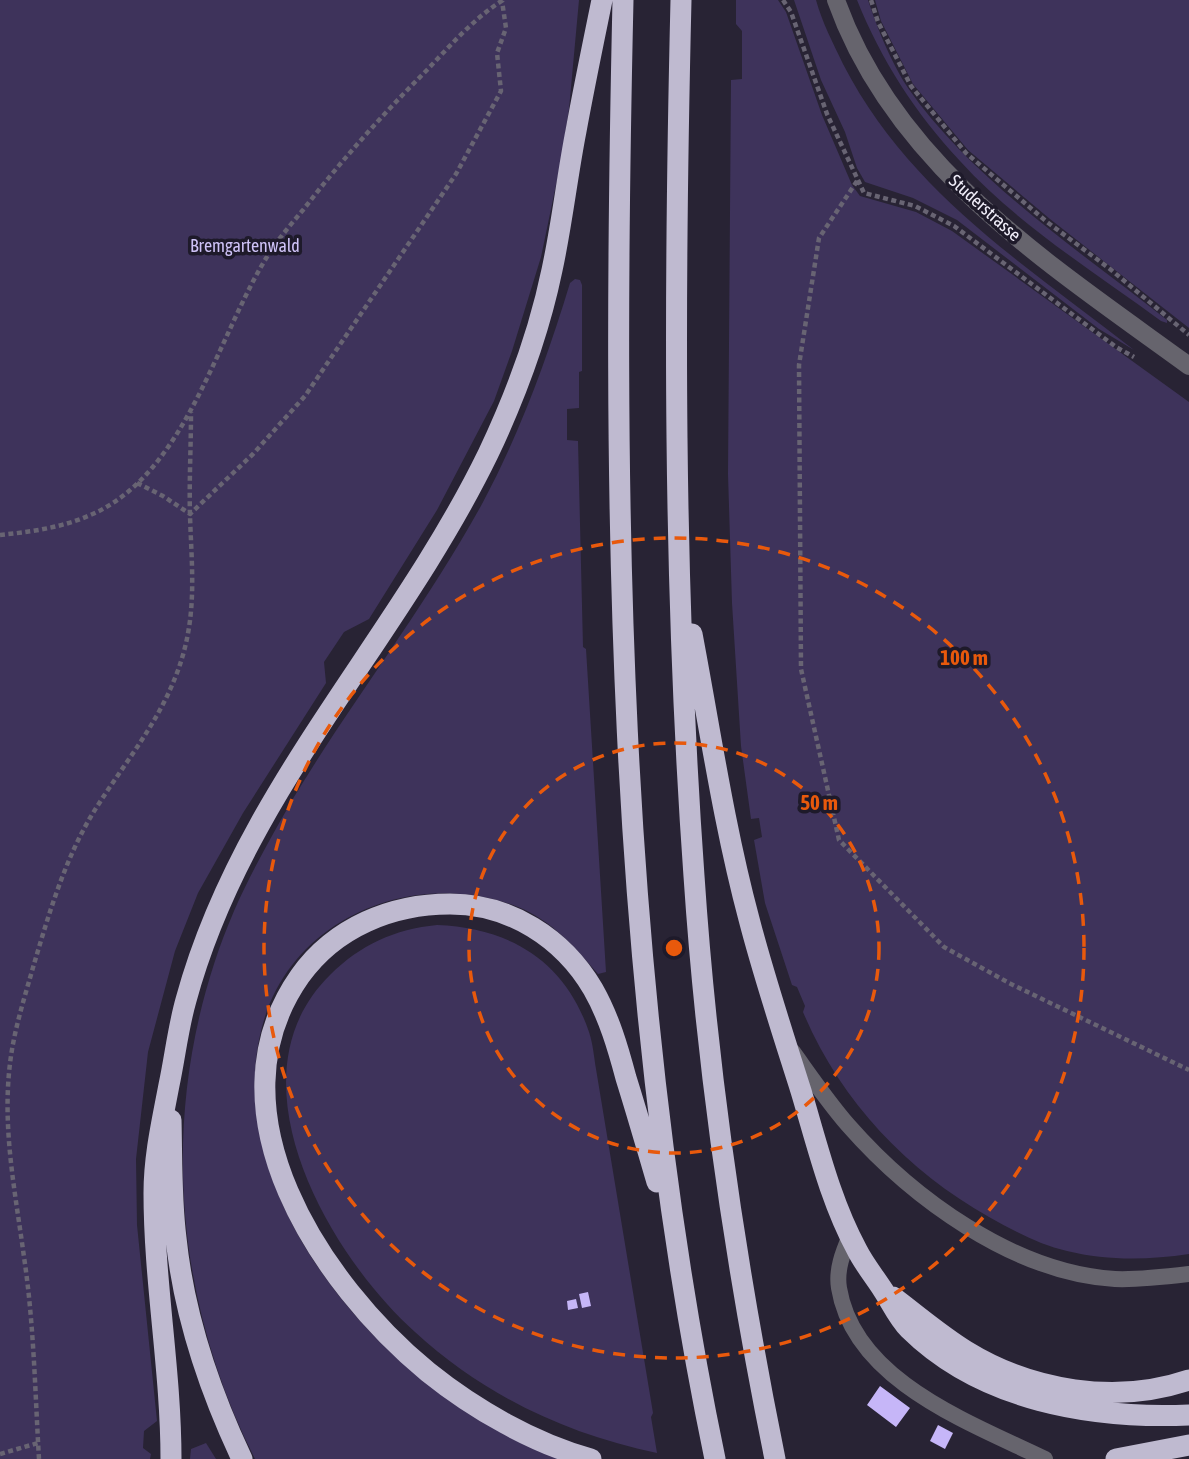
<svg xmlns="http://www.w3.org/2000/svg" width="1189" height="1459" viewBox="0 0 1189 1459" font-family="'Asap Condensed',sans-serif">
<rect width="100%" height="100%" fill="#282334"/>
<path fill="#3e335b" d="M 0,0 L 579,0 L 569,109 L 561,161 L 541,257 L 512,351 L 494,401 L 437,510 L 369,619 L 344,632 L 324,662 L 326,683 L 243,813 L 198,893 L 175,951 L 148,1052 L 136,1159 L 137,1225 L 157,1421 L 144,1431 L 143,1448 L 151,1454 L 150,1459 L 0,1459 Z
M 736,0 L 778,0 L 786,12 L 822,115 L 852,185 L 860,196 L 916,212 L 952,231 L 1189,402 L 1189,1254 C 1148,1260 1108,1261 1067,1251 C 1040,1245 1014,1231 989,1217 C 906,1170 840,1100 803,1012 L 805,1006 L 797,987 L 792,985 L 765,903 L 754,840 L 762,837 L 759,818 L 751,819 L 741,746 L 732,603 L 728,474 L 731,80 L 742,79 L 742,31 L 736,24 Z
M 794,0 L 816,0 C 822,22 833,43 843,64 C 909,192 1023,263 1134,350 L 1099,329 L 957,220 L 913,198 L 865,182 L 857,168 L 845,132 L 821,80 Z
M 857,0 L 868,0 C 877,28 892,64 908,88 C 972,180 1080,251 1167,320 L 1167,323 L 1161,321 C 1093,271 1017,224 960,161 C 916,114 881,60 857,0 Z
M 875,0 L 1189,0 L 1189,328 L 1050,219 L 968,150 L 913,84 L 881,21 Z
M 575,279 L 580,280 L 582,285 L 582,371 L 579,372 L 579,408 L 567,409 L 567,440 L 578,441 L 583,647 L 586,649 L 606,972 L 598,974 C 575,947 551,920 518,907 C 419,868 296,914 264,1020 C 227,1144 307,1276 396,1357 C 441,1399 508,1429 562,1459 L 255,1459 C 168,1288 158,1088 234,911 C 251,872 273,834 294,797 C 354,698 426,606 482,504 C 520,433 547,359 570,283 Z
M 437,925 C 510,928 565,961 589,1032 C 593,1044 594,1057 596,1069 L 653,1413 L 651,1417 L 657,1453 C 565,1434 484,1395 415,1332 C 328,1254 226,1077 330,975 C 360,945 395,929 437,925 Z
M 206,1443 L 216,1459 L 190,1459 L 191,1449 Z"/>
<path fill="#c6b6f8" d="M 588,1292 L 591,1306 L 582,1308 L 579,1294 Z
M 576,1299 L 578,1308 L 568,1310 L 567,1301 Z
M 880,1386 L 910,1408 L 896,1427 L 867,1405 Z
M 938,1425 L 953,1433 L 945,1449 L 930,1441 Z"/>
<g fill="none" stroke-linecap="round" stroke-linejoin="round">
<path stroke="#686473" stroke-width="4.5" stroke-dasharray="5 3.5" stroke-linecap="butt" d="M 783,0 L 791,12 L 827,114 L 864,193 L 915,206 L 954,226 L 1116,347 L 1134,357
M 871,0 L 878,22 L 911,86 L 966,153 L 1047,222 L 1110,269 L 1189,335
M 857,181 L 819,238 L 799,365 L 801,669 L 839,840 L 944,947 L 1009,983 L 1189,1070
M 137,483 L 163,496 L 190,514 L 253,454 L 305,396 L 456,174 L 501,91 L 497,53 L 506,28 L 502,1
M 0,535 C 29,532 60,528 88,516 C 187,476 217,334 270,252 C 280,237 292,223 303,210 C 341,161 382,115 426,71 C 450,46 473,19 503,0
M 0,1454 L 38,1443
M 39,1459 C 35,1392 34,1324 24,1257 C 15,1190 1,1124 11,1056 C 15,1028 24,999 32,971 C 47,920 63,864 90,818 C 118,771 155,729 175,678 C 198,621 192,575 190,516 C 189,482 191,447 191,412"/>
<path stroke="#66646d" stroke-width="16" d="M 793,1052 C 811,1077 828,1102 848,1125 C 912,1198 1014,1273 1115,1279 C 1139,1280 1164,1277 1189,1274
M 850,1236 C 843,1252 836,1270 839,1288 C 854,1381 971,1423 1045,1459"/>
<path stroke="#66646d" stroke-width="18" d="M 836,0 C 895,167 1052,266 1189,366"/>
<path stroke="#bfbad0" stroke-width="21" d="M 623,0 C 612,487 615,980 715,1459
M 681,0 C 674,292 673,584 694,876 C 707,1072 736,1267 775,1459
M 692,634 C 710,729 724,826 749,919 C 764,977 783,1034 801,1091 C 817,1144 830,1200 857,1250 C 864,1264 874,1276 883,1290 C 891,1302 898,1318 909,1329 C 982,1401 1091,1419 1189,1415
M 171,1120 C 172,1160 171,1199 176,1238 C 184,1316 209,1389 242,1459
M 893,1297 C 917,1315 940,1335 966,1351 C 1031,1391 1116,1405 1189,1380
M 171,1459 C 171,1370 154,1282 154,1193 C 154,1156 162,1122 169,1085 C 175,1057 178,1028 186,1000 C 242,793 396,643 488,454 C 516,395 539,333 552,270 C 562,224 567,177 576,131 C 584,87 593,44 602,0
M 591,1459 C 533,1443 474,1409 428,1372 C 321,1284 205,1111 300,976 C 335,927 392,904 450,904 C 510,904 563,938 593,989 C 609,1017 618,1048 626,1078 C 637,1113 647,1148 657,1182
M 1116,1459 L 1189,1445"/>
</g>
<g fill="none" stroke="#e8590c" stroke-width="3.5" stroke-dasharray="12 9">
<circle cx="674" cy="948" r="205"/>
<circle cx="674" cy="948" r="410"/>
</g>
<g text-anchor="middle" stroke-width="7" stroke-linejoin="round" paint-order="stroke">
<g font-size="18" fill="#f1eefa" stroke="#1e1a2a">
<text transform="translate(985 208) rotate(42)" y="6">Studerstrasse</text>
</g>
<g font-size="18" fill="#cec2f6" stroke="#1e1a2a">
<text x="245" y="252">Bremgartenwald</text>
</g>
</g>
<circle cx="674" cy="948" r="10" fill="#e8590c" stroke="#1e1a2a" stroke-width="3.5"/>
<g font-size="21" text-anchor="middle" font-weight="bold" fill="#e8590c" stroke="#1e1a2a" stroke-width="7" stroke-linejoin="round" paint-order="stroke">
<text x="964" y="665">100 m</text>
<text x="819" y="810">50 m</text>
</g>
</svg>
